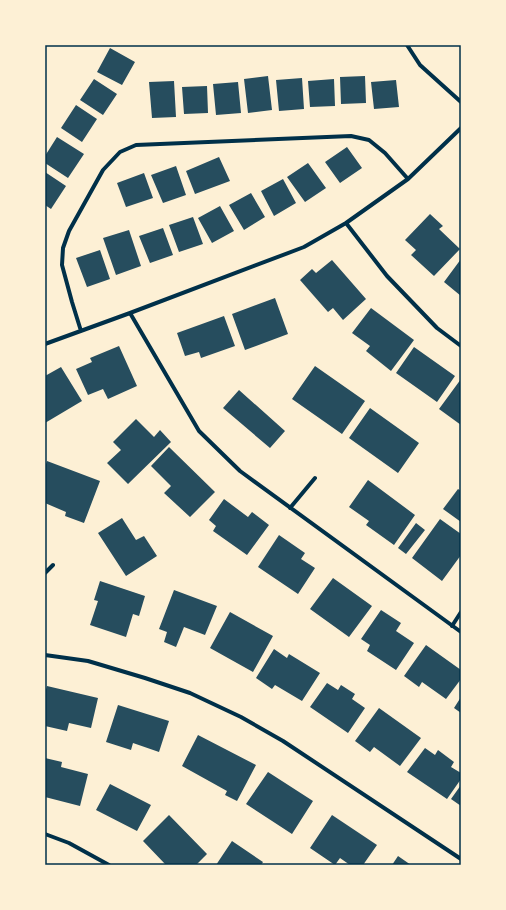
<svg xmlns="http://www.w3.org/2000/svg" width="506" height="910" viewBox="0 0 506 910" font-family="Montserrat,sans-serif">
<rect width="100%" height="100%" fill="#fdf0d5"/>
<path fill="#264d5e" d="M 110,48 L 135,62 L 122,85 L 97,72 Z
M 268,76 L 272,110 L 248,113 L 244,79 Z
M 365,76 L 366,103 L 341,104 L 340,77 Z
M 302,78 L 304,109 L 279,111 L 276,80 Z
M 94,79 L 117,94 L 103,115 L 80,100 Z
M 334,79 L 335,106 L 310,107 L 308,81 Z
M 396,80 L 399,107 L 374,109 L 371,82 Z
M 174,81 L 176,117 L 152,118 L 149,82 Z
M 238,82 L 241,113 L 216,115 L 213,84 Z
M 207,86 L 208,113 L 184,114 L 182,87 Z
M 76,105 L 97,119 L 82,142 L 61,128 Z
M 57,137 L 84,154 L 68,178 L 45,163 L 45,156 Z
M 347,147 L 362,168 L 340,183 L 325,162 Z
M 219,157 L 230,181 L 195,194 L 186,171 Z
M 308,163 L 326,188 L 305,202 L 287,177 Z
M 176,166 L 186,195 L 163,203 L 151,175 Z
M 45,172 L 66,186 L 51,209 L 45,205 Z
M 144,173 L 153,198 L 126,207 L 117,183 Z
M 283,179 L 296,203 L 274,216 L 261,191 Z
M 251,193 L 265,217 L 244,230 L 229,205 Z
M 220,206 L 234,231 L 212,243 L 198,218 Z
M 430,214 L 443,226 L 439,229 L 460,249 L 434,276 L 411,255 L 416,250 L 405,240 Z
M 193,217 L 203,244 L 179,252 L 169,225 Z
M 163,228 L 173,255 L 150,263 L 139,236 Z
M 129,230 L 141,266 L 116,275 L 103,238 Z
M 100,250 L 110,279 L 87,287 L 76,258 Z
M 461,259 L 461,296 L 444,282 Z
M 332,260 L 366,299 L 343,320 L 333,308 L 328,312 L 300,280 L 312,269 L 316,273 Z
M 275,298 L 288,334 L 245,350 L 232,314 Z
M 371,308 L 414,340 L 391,371 L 366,351 L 370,346 L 352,333 Z
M 224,316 L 235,346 L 201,358 L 199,352 L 185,356 L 177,333 Z
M 119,346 L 137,386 L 108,399 L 103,389 L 88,395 L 76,369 L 92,362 L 90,358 Z
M 414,347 L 455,376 L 437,402 L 396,373 Z
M 315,366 L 365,401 L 342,434 L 292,399 Z
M 61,367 L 82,401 L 45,423 L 45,376 Z
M 461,379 L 461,425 L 439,409 Z
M 239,390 L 285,431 L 270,448 L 223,408 Z
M 370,408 L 419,443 L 398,473 L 349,438 Z
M 136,419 L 154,437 L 160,430 L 171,442 L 128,484 L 107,463 L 121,450 L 113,442 Z
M 169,447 L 215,492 L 190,517 L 164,493 L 171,486 L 151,466 Z
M 47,461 L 100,481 L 84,523 L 65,516 L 66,512 L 45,503 L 45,467 Z
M 368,480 L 415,515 L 394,545 L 366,525 L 369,521 L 349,507 Z
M 458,489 L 461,491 L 461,522 L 443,509 Z
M 224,499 L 248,517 L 252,512 L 269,525 L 247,555 L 213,531 L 216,526 L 209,520 Z
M 122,518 L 136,540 L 144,536 L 157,556 L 126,576 L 98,533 Z
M 440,519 L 461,534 L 461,555 L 442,581 L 412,558 Z
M 416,523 L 425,530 L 406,554 L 398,548 Z
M 279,535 L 305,553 L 301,559 L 315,568 L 298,594 L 258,567 Z
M 333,578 L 372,606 L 349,637 L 310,609 Z
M 100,581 L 145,596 L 139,616 L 133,614 L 126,637 L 90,625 L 98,601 L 94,600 Z
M 174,590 L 217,606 L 205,635 L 184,627 L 176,647 L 164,642 L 167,632 L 159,629 Z
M 381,610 L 401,623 L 396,631 L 414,643 L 396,670 L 367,651 L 370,645 L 361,639 Z
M 230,612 L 273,636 L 253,672 L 210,648 Z
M 426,645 L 461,670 L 461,679 L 446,699 L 422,682 L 419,687 L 404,676 Z
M 274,649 L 287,658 L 289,654 L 320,673 L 302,701 L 275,685 L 272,689 L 256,678 Z
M 327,683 L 338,690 L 341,685 L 355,694 L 352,699 L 365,708 L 348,733 L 310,707 Z
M 47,686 L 98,698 L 91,728 L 69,723 L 67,731 L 45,726 L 45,693 Z
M 461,697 L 461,713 L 454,708 Z
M 118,705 L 169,721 L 159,752 L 133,743 L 131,750 L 106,742 Z
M 379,708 L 421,738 L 400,766 L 374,747 L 370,752 L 355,741 Z
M 198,735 L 256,765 L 237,801 L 225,795 L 227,791 L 182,766 Z
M 425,748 L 435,755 L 438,750 L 454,762 L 451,767 L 461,773 L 461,779 L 447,799 L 407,772 Z
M 45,758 L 62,762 L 61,767 L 88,774 L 80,806 L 45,797 Z
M 268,772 L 313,801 L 292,834 L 246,804 Z
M 110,784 L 151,805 L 137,831 L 96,810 Z
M 461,785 L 461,806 L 451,799 Z
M 169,815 L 207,854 L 196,865 L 166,865 L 143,841 Z
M 332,815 L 377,845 L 363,865 L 350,865 L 340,858 L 335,865 L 310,848 Z
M 232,841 L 263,862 L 261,865 L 216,865 Z
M 398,856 L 411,865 L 392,865 Z"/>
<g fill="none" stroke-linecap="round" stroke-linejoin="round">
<path stroke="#003049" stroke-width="4" d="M 407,45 L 420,65 L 461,102
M 346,223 L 387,276 L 437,328 L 461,346
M 130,313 L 199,431 L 240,471 L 461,632
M 81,331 L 72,302 L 62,265 L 63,248 L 69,231 L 103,170 L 120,152 L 136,145 L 351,136 L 369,140 L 385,153 L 408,179
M 45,344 L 130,313 L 304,247 L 346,223 L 408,179 L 461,128
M 290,508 L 315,478
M 45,573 L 53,565
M 452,626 L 461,612
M 45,655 L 88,661 L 145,678 L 190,693 L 241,717 L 283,741 L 461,859
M 45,834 L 69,843 L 109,865"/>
</g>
<rect width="506" height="910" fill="none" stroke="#fdf0d5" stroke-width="92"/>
<rect x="46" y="46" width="414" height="818" fill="none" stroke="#003049" stroke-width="1.5"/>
</svg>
